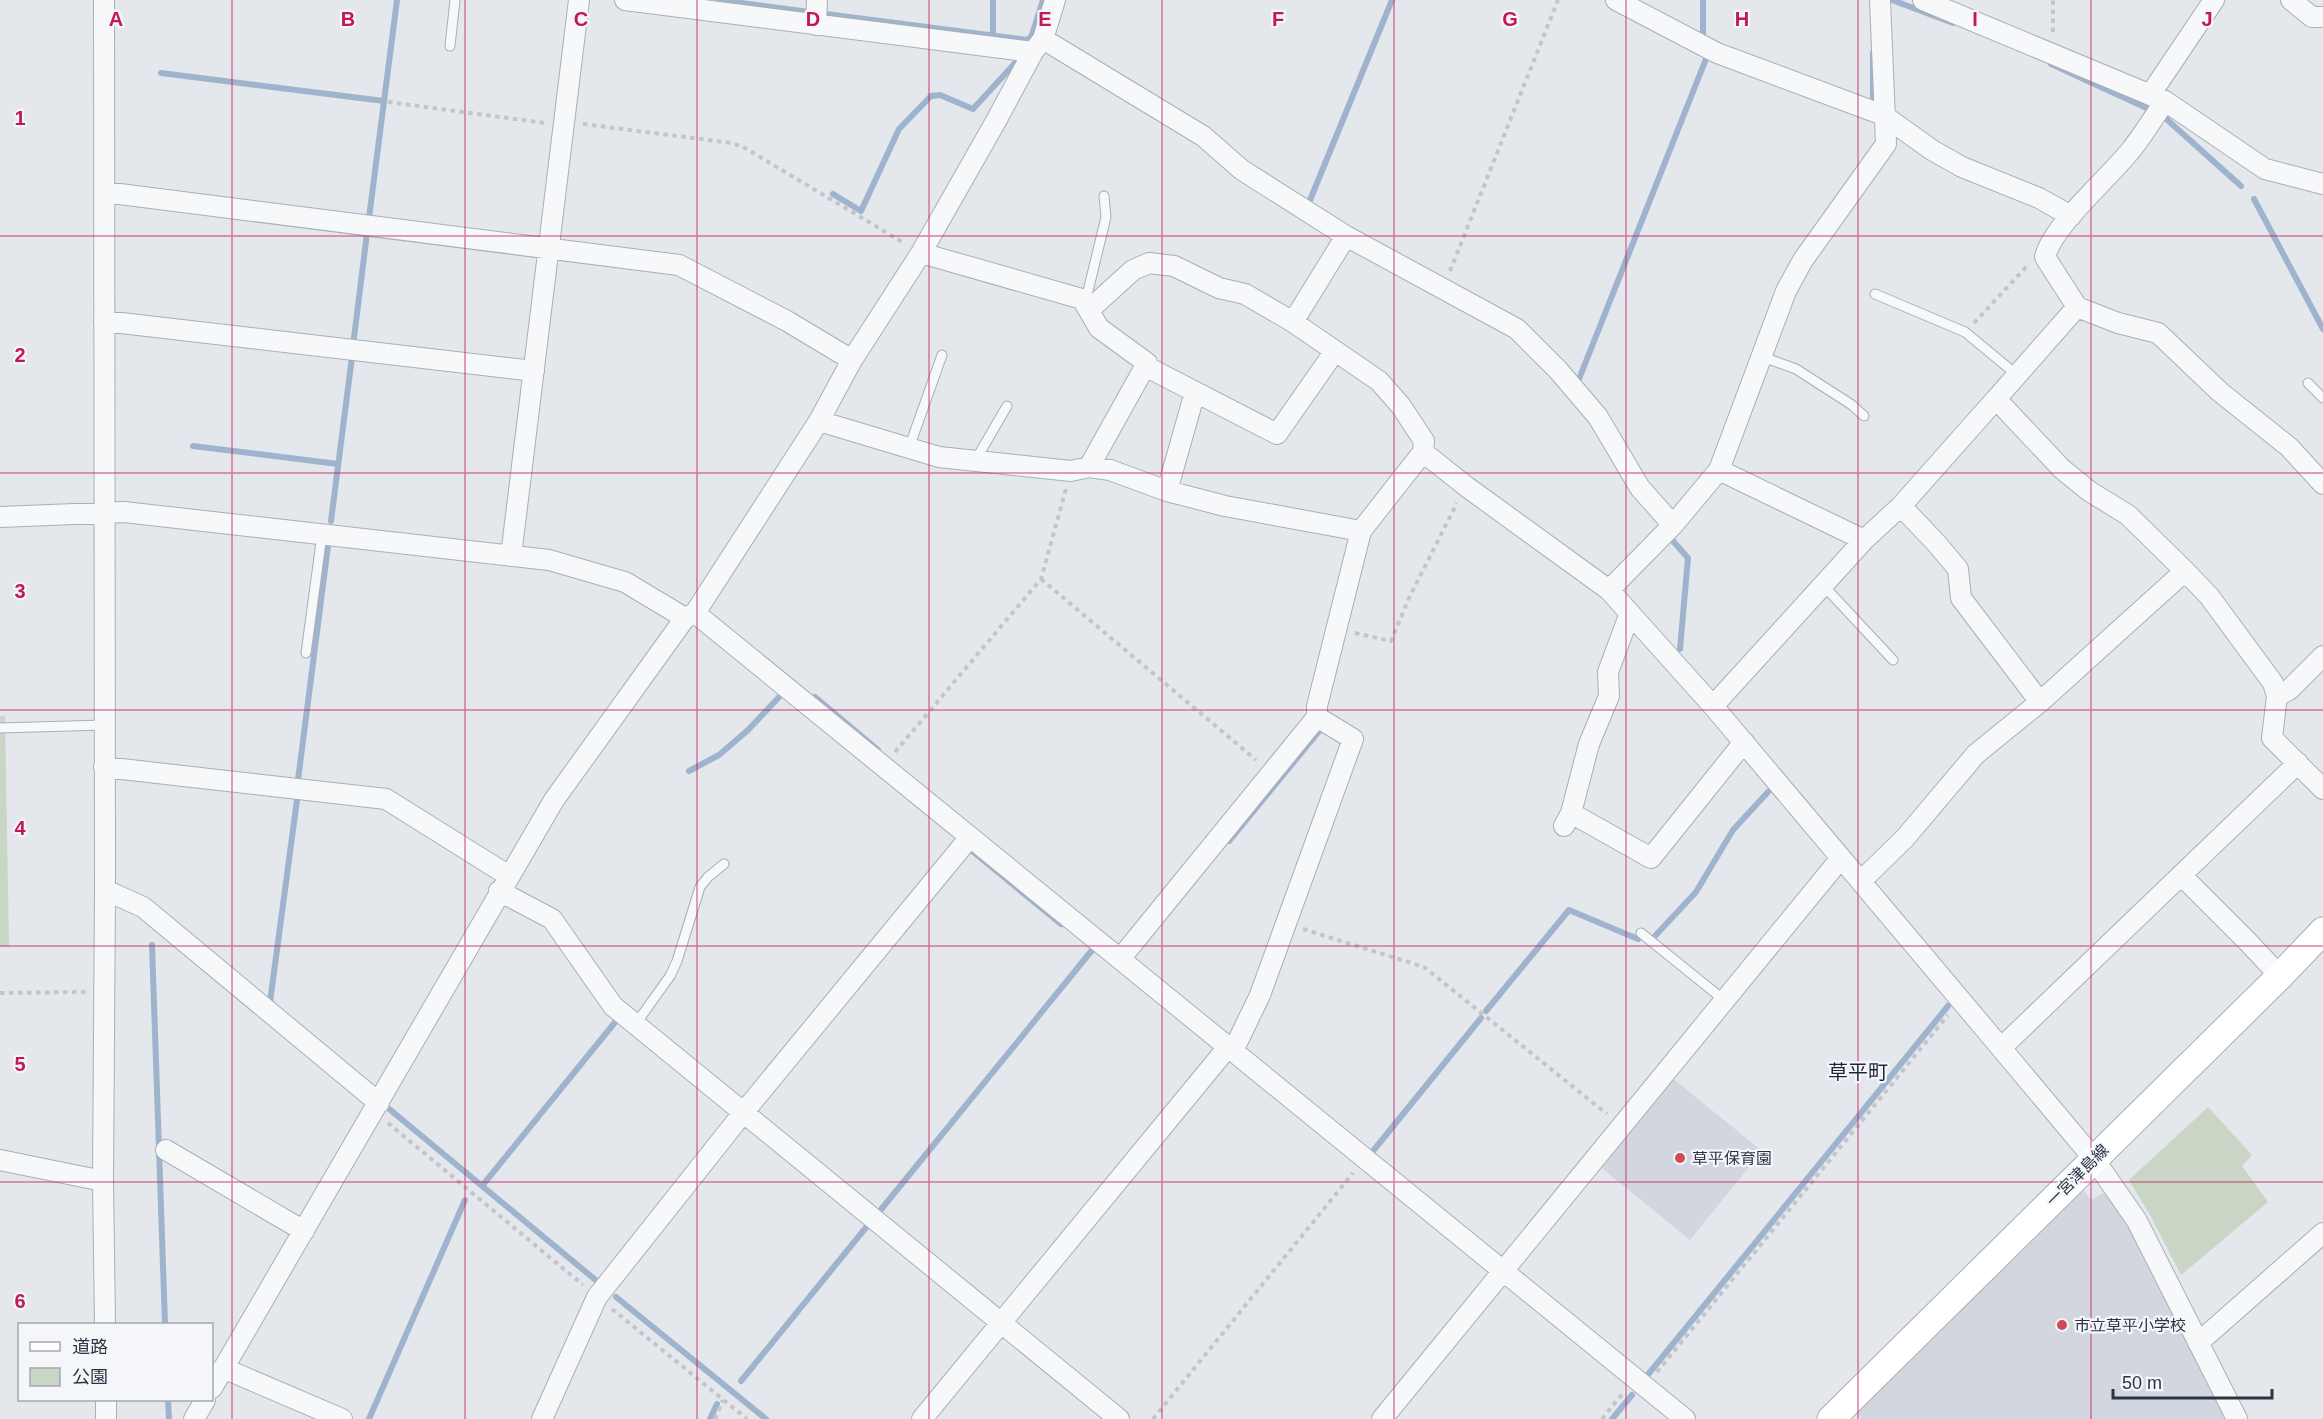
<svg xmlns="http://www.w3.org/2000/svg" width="2323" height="1419" viewBox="0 0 2323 1419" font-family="Helvetica,'Noto Sans JP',sans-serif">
<rect width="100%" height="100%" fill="#e4e7ec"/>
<path fill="#d2d6de" d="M 1671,1077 L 1762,1151 L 1690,1240 L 1599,1166 Z
M 2083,1190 L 2091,1200 L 2107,1191 L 2138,1240 L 2229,1419 L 1862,1419 L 1855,1410 Z"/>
<path fill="#c9d6c5" d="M 0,716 L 5,716 L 9,946 L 0,947 Z
M 2208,1107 L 2252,1155 L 2242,1166 L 2268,1202 L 2181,1275 L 2150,1215 L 2129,1180 Z"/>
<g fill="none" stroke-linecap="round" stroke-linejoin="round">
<path stroke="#9fb4cc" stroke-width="6" d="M 719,0 L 809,12
M 993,0 L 993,35
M 1892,0 L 1953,23
M 826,14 L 1028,40 L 1032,35 L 1043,0
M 1703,38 L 1703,0
M 2051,64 L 2151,110
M 161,73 L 384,101
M 1873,97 L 1873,53
M 2163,116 L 2241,186
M 833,194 L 861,211 L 899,129 L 931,96 L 940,95 L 973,109 L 1016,62
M 2254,199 L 2323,329
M 1308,205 L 1392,0
M 369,218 L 397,0
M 353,346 L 367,233
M 1579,379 L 1706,59
M 193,446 L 338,464
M 331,521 L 352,357
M 1672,540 L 1688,558 L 1680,649
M 815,697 L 878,750
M 689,771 L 719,755 L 748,730 L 782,694
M 298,780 L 328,546
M 1229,841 L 1320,730
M 971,850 L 1061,924
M 1655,936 L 1696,892 L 1733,830 L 1768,792
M 152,945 L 165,1324
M 270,1002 L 297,800
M 1486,1011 L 1569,910 L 1638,939
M 388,1108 L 598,1282
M 1373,1151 L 1481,1018
M 482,1186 L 616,1021
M 879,1212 L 1093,949
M 616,1297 L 766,1419
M 1646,1377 L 1948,1006
M 741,1381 L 868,1225
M 168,1400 L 169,1419
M 369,1419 L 465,1200
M 710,1419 L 717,1404
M 1612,1419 L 1632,1395"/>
<g stroke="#a9aeb7" stroke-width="11">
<path id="service" d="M 450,46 L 455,0
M 1875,294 L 1965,332 L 2017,375
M 1082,299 L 1088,291 L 1106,217 L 1104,196
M 1760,356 L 1796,369 L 1852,405 L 1864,416
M 2308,383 L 2323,398
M 909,448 L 942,355
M 975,461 L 1007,406
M 1823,585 L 1893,660
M 306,653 L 322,535
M 0,728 L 104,725
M 1641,933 L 1724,1000
M 635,1025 L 670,976 L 677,961 L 700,887 L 708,877 L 724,864"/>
</g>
<g stroke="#a9aeb7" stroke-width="22">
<path id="minor" d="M 104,0 L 105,890 L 103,1181 L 105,1324
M 625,0 L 1033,52
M 1616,0 L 1717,53 L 1883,115 L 1932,150 L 1962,167 L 2039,198 L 2071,216
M 1923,0 L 2165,101 L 2265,169 L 2323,184
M 2291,0 L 2312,17 L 2323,17
M 816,25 L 817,0
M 1043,39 L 1203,136 L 1242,170 L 1346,236 L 1517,329 L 1558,370 L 1598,417 L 1640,488 L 1673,525
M 2150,95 L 2214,0
M 2165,101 C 2154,117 2143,135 2131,150 C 2109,178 2053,225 2045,257 L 2077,307 L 1996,399 L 2062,469 L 2089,491 L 2128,515 L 2185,571 L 2209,596 L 2273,683 L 2277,696 L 2272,738 L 2323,789
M 104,192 L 679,265 L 787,321 L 852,360
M 921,253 L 1082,299 L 1099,328 L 1147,363 L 1089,467
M 2077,307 L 2118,323 L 2158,333 L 2220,392 L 2289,447 L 2323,484
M 1089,310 L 1133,270 L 1149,263 L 1174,266 L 1219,288 L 1245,294 L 1293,322 L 1379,381 L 1401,406 L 1424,441 L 1423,452
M 104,321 L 534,371
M 1293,322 L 1346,236
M 1145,366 L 1277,434 L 1335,351
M 819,421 L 939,457 L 1071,471 L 1089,467 L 1110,470 L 1167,491 L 1225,506 L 1361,531
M 1719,470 L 1864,540
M 1167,491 L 1195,392
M 1901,506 L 1937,544 L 1958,569 L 1961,598 L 2040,702
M 0,517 L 124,512 L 549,560 L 625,582 L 685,618
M 511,556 L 579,0
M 1609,590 L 1673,525 L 1719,470 L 1786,291 L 1803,260 L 1886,144 L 1880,0
M 695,613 L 1685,1419
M 2277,696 L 2289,690 L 2323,656
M 1713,706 L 1864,540 L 1901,506 L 1996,399
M 104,767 L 386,799 L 509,876
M 1571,813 L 1651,858 L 1744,742
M 1564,826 L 1571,813 L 1589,744 L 1609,696 L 1608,672 L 1630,613
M 2181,875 L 2248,942 L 2280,976
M 1861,881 L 1905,838 L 1976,754 L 2040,702 L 2185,571
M 105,890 L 143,907 L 379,1103
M 499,891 L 552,919 L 613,1006 L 1119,1419
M 1120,959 L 1317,717
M 2001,1048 L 2298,763
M 1233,1051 L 1260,995 L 1353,739 L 1317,717 L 1317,706 L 1361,531 L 1423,452 L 1467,487 L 1609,590 L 1713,706 L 2001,1048 L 2094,1159 L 2137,1221 L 2237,1419
M 166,1150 L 304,1231
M 0,1160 L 103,1181
M 2198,1343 L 2323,1233
M 223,1368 L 342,1419
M 212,1388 L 554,800 L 685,618 L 695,613 L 819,421 L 852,360 L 921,253 L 996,121 L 1033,52 L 1043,39 L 1055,0
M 106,1400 L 106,1419
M 194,1419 L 205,1400
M 542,1419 L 597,1297 L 743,1113 L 970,837
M 922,1419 L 1228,1047
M 1382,1419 L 1841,858"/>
</g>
<g stroke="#a9aeb7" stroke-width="29">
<path id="secondary" d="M 1831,1419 L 2280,976 L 2323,931"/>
</g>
<path stroke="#c2c5cb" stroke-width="4" stroke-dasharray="4.5 4.5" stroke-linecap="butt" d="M 2053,32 L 2053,0
M 388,102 L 545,123
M 583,124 L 732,143 L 745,148 L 904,243
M 1450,271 L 1558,0
M 1974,323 L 2028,265
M 1041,579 L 1256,760
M 1355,633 L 1391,641 L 1409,598 L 1457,503
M 895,752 L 1041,579 L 1066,489
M 1303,929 L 1424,967 L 1607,1114
M 0,993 L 86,992
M 388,1123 L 583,1285
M 612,1309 L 747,1419
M 1657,1372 L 1948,1015
M 715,1419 L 723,1400
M 1153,1419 L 1353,1173
M 1602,1419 L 1622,1394"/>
<use href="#service" stroke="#f7f8fa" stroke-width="9"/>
<use href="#minor" stroke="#f7f8fa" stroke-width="20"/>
<use href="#secondary" stroke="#fff" stroke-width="27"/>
</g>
<path fill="none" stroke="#c2185b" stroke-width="1.5" stroke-opacity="0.55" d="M 232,0 L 232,1419M 465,0 L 465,1419M 697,0 L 697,1419M 929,0 L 929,1419M 1162,0 L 1162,1419M 1394,0 L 1394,1419M 1626,0 L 1626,1419M 1858,0 L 1858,1419M 2091,0 L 2091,1419M 0,236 L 2323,236M 0,473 L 2323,473M 0,710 L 2323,710M 0,946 L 2323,946M 0,1182 L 2323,1182"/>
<g fill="#d1495b" stroke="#f4f6f9" stroke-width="2">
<circle cx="1680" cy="1158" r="6"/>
<circle cx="2062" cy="1325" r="6"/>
</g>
<g text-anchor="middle" stroke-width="4.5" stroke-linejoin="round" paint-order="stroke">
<g font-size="16" fill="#2b3445" stroke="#f4f6f9" text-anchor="start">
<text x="1692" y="1164">草平保育園</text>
<text x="2074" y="1331">市立草平小学校</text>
</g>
<g font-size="16" fill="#2b3445" stroke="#f4f6f9">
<text transform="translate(2077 1175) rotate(-45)" y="6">一宮津島線</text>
</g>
<g font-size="20" fill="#1d2536" stroke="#f4f6f9">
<text x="1858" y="1079">草平町</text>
</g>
</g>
<g font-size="20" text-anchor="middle" font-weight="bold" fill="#c2185b" stroke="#f4f6f9" stroke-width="4.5" stroke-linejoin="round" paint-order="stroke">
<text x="116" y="26">A</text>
<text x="348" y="26">B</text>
<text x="581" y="26">C</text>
<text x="813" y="26">D</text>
<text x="1045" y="26">E</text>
<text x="1278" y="26">F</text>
<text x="1510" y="26">G</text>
<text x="1742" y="26">H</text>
<text x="1975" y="26">I</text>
<text x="2207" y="26">J</text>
<text x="20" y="125">1</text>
<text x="20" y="362">2</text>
<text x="20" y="598">3</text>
<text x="20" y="835">4</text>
<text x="20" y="1071">5</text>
<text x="20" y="1308">6</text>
</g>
<rect x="18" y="1323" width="195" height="78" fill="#f4f6f9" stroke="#a4a8b1" stroke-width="1.5"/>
<rect x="30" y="1342" width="30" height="9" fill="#ffffff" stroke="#a4a8b1" stroke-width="1.5"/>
<text x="72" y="1353" font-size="18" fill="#2b3445">道路</text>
<rect x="30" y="1368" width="30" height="18" fill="#c9d6c5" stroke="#a4a8b1" stroke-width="1.5"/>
<text x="72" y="1383" font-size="18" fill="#2b3445">公園</text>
<path d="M2113 1389v9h159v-9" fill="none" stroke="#2b3445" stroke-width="3"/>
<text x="2122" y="1389" font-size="18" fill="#2b3445" stroke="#f4f6f9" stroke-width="4.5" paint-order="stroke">50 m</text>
</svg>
